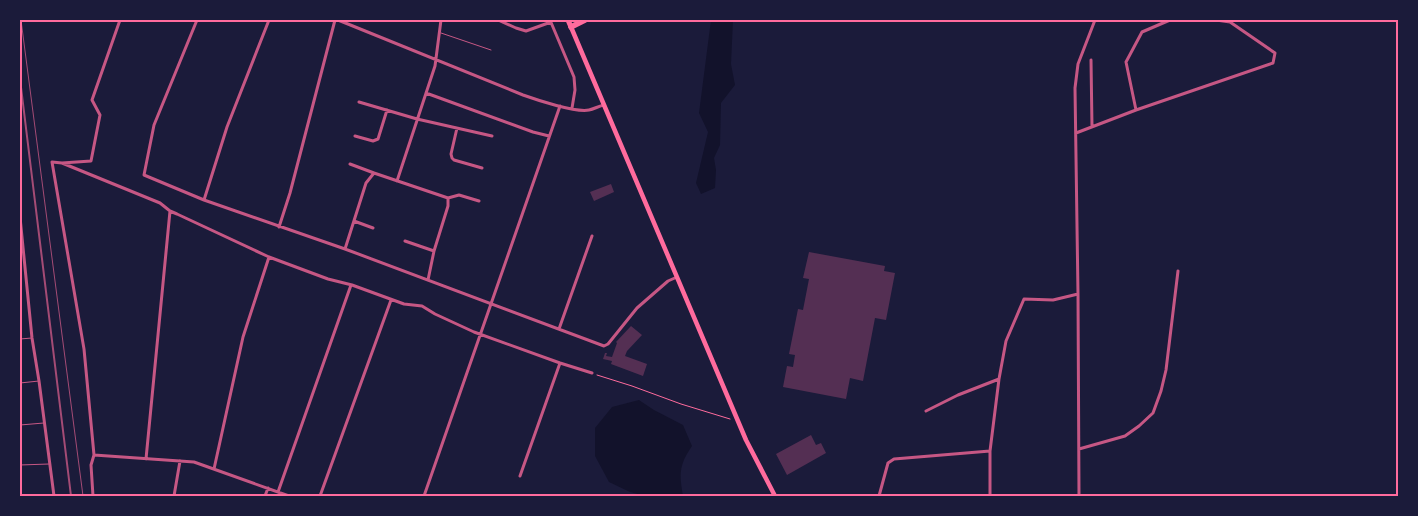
<svg xmlns="http://www.w3.org/2000/svg" width="1418" height="516" viewBox="0 0 1418 516" font-family="'Fira Sans Condensed',sans-serif">
<rect width="100%" height="100%" fill="#1b1b3a"/>
<path fill="#12122b" d="M 711,20 L 733,20 L 731,64 L 735,85 L 721,103 L 720,145 L 714,158 L 716,170 L 715,188 L 701,194 L 696,183 L 708,132 L 699,113 Z
M 639,400 L 654,410 L 683,425 L 692,446 C 679,465 679,474 683,496 L 658,496 L 657,495 L 645,496 L 630,492 L 609,482 L 595,456 L 595,428 L 612,407 Z"/>
<path fill="#542f53" d="M 611,184 L 614,192 L 594,201 L 590,192 Z
M 809,252 L 885,266 L 884,271 L 895,273 L 886,320 L 875,318 L 863,381 L 850,378 L 846,399 L 783,387 L 787,366 L 793,367 L 795,355 L 789,354 L 798,309 L 803,310 L 809,279 L 803,278 Z
M 631,326 L 642,335 L 627,351 L 625,356 L 647,364 L 643,376 L 611,364 L 612,361 L 603,359 L 605,353 L 607,353 L 606,356 L 612,357 L 617,343 L 616,342 Z
M 811,435 L 816,445 L 821,443 L 826,453 L 787,475 L 776,454 Z"/>
<g fill="none" stroke-linecap="round" stroke-linejoin="round">
<path stroke="#ff6b9d" stroke-width="1" d="M 597,375 L 632,386 L 681,404 L 730,419"/>
<path stroke="#c65784" stroke-width="1" d="M 441,33 L 491,50
M 20,339 L 32,338
M 20,383 L 39,381
M 20,425 L 44,423
M 20,465 L 49,464"/>
<path stroke="#c65784" stroke-width="3" d="M 197,20 L 154,125 L 144,175 L 204,200 L 345,249 L 604,346 L 608,344 L 637,308 L 668,281 L 677,277
M 338,20 L 523,95 C 537,100 576,113 589,110 C 594,109 599,106 604,105
M 498,20 L 516,28 L 526,31 L 551,22
M 550,20 L 574,77 L 575,90 L 572,108
M 1091,60 L 1092,127
M 426,93 L 533,132 L 549,136
M 359,102 L 417,119 L 492,136
M 1136,110 L 1126,62 L 1142,32 L 1170,20
M 457,128 L 451,154 L 452,158 L 454,160 L 482,168
M 1076,133 L 1136,110 L 1273,63 L 1275,53 L 1230,22 L 1216,20
M 355,136 L 373,141 L 378,139 L 387,110
M 62,163 L 91,161 L 100,115 L 92,100 L 120,20
M 350,164 L 374,173
M 397,181 L 435,66 L 441,20
M 448,198 L 459,195 L 479,201
M 204,200 L 227,127 L 269,20
M 20,217 L 32,338 L 39,381 L 54,496
M 354,221 L 373,228
M 279,227 L 290,193 L 335,20
M 405,241 L 434,251
M 345,249 L 366,183 L 374,173 L 448,198 L 448,206 L 434,251 L 428,280
M 559,329 L 592,236
M 926,411 L 958,395 L 999,379
M 1079,449 L 1125,436 L 1139,426 L 1153,413 L 1161,391 L 1166,370 L 1178,271
M 94,455 L 194,462 L 289,496
M 146,459 L 170,211
M 214,469 L 243,337 L 269,257
M 520,476 L 560,363
M 278,492 L 351,285
M 93,496 L 91,465 L 94,455 L 84,349 L 52,162 L 62,163 L 160,203 L 170,211 L 177,214 L 269,257 L 328,279 L 352,285 L 404,304 L 422,306 L 435,314 L 474,332 L 560,363 L 592,373
M 174,496 L 180,461
M 265,496 L 268,488
M 320,496 L 391,300
M 424,496 L 560,106
M 879,496 L 888,463 L 894,459 L 990,451
M 990,496 L 990,451 L 999,379 L 1006,341 L 1024,299 L 1053,300 L 1078,294
M 1079,496 L 1078,294 L 1075,88 L 1078,64 L 1095,20"/>
<path stroke="#ff6b9d" stroke-width="4.5" d="M 571,27 L 746,440 L 775,496"/>
<path stroke="#ff6b9d" stroke-width="5" d="M 568,20 L 571,27"/>
<path stroke="#ff6b9d" stroke-width="5.5" d="M 571,27 L 585,20"/>
<path stroke="#a44b75" stroke-width="1" d="M 21,20 L 83,496"/>
<path stroke="#a44b75" stroke-width="2" d="M 20,79 L 71,496"/>
</g>
<rect width="1418" height="516" fill="none" stroke="#1b1b3a" stroke-width="42"/>
<rect x="21" y="21" width="1376" height="474" fill="none" stroke="#ff6b9d" stroke-width="2"/>
</svg>
